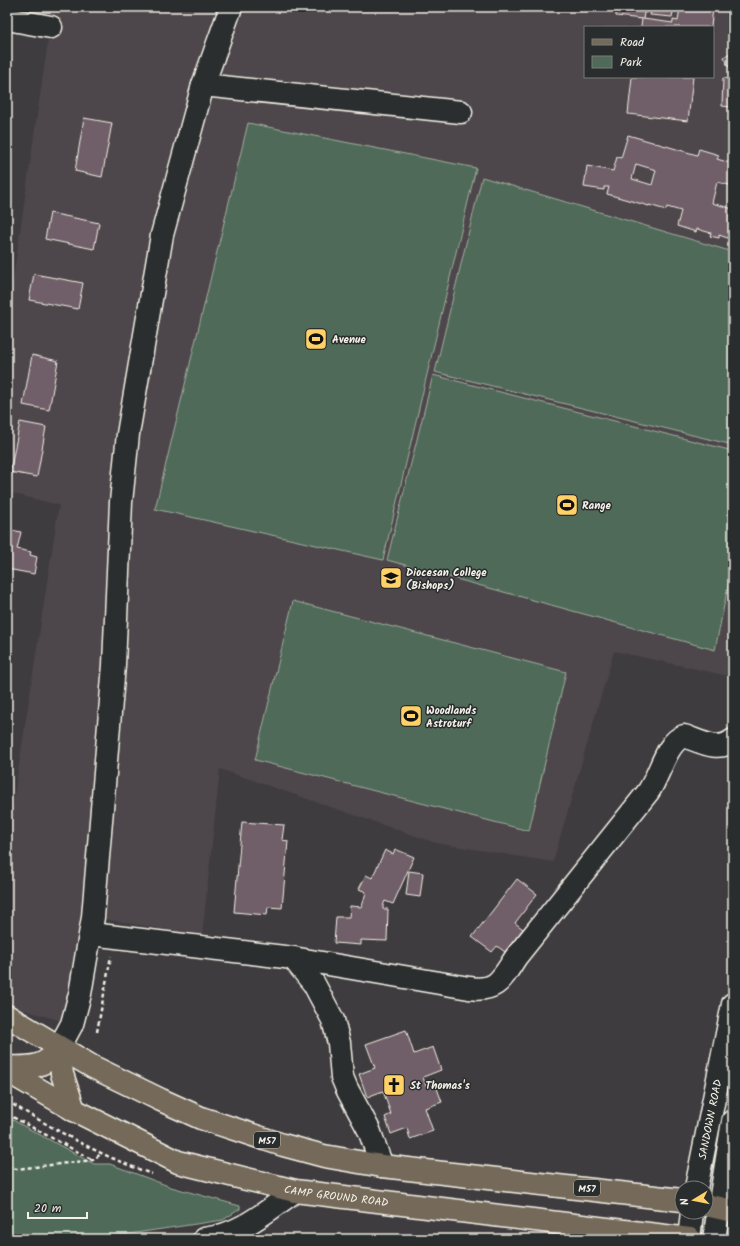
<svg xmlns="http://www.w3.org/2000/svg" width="740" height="1246" viewBox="0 0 740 1246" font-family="Kalam,sans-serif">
<rect width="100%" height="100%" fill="#3f3c3f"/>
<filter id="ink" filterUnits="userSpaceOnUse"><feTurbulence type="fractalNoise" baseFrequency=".025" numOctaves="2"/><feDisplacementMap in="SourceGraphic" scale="8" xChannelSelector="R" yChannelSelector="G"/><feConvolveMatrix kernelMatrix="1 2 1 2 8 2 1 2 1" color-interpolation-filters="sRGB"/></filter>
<g filter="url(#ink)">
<path fill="#4e464b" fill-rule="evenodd" d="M 13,7 L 733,7 L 733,677 L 614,651 L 553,862 L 436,843 L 220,769 L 202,936 L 93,917 L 72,1024 L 7,1005 L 7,843 L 59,505 L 7,492 L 7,320 L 52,14 ZM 585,27 L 713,27 L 713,77 L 585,77 Z"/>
<path fill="#506a59" stroke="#a2aea0" d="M 248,123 L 476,168 L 383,560 L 155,509 Z
M 482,177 L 733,252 L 733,445 L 435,372 Z
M 433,375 L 733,451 L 733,561 L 715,650 L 387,560 Z
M 293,601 L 566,672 L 529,831 L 255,760 Z
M 7,1117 L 94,1164 L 110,1164 L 171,1187 L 240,1206 L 240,1209 L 223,1220 L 95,1239 L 7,1239 Z"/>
<path fill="#705f67" stroke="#f4f1e8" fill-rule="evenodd" d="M 598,7 L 674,7 L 672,17 L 650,15 L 651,11 L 644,13 L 643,19 L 673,23 L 673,20 L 678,21 L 680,7 L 713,7 L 711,27 L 641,27 L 642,19 L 616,16 L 616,12 L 598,10 Z
M 733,51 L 733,72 L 726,63 L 727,62 L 724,57 Z
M 632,77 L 693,77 L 688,121 L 628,114 Z
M 723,78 L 733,80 L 733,130 L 729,129 L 731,107 L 722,106 Z
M 84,118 L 112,123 L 102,177 L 75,171 Z
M 628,135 L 697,155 L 699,149 L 719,155 L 717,159 L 730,163 L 731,159 L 733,160 L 733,186 L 717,182 L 712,203 L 733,209 L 733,240 L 719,235 L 719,238 L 710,236 L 711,233 L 697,229 L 696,232 L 677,226 L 681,211 L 667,207 L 666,210 L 649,205 L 649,206 L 607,194 L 609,187 L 604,187 L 604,190 L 584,187 L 587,166 L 613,171 L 617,157 L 621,158 ZM 636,164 L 656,170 L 652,185 L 632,179 Z
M 50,213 L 99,223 L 94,249 L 45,239 Z
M 34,274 L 83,283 L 78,309 L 29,300 Z
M 32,355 L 58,361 L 49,410 L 23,405 Z
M 20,422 L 46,427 L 37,477 L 10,472 Z
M 7,529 L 21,532 L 17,549 L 31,552 L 30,555 L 37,557 L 34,574 L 7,569 Z
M 242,822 L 284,825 L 282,840 L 288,841 L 282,908 L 268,907 L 267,915 L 234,912 Z
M 395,849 L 414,857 L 393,904 L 385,901 L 383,906 L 383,909 L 388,909 L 387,941 L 361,940 L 361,945 L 334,943 L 336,917 L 349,917 L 350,906 L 362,907 L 366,892 L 359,889 L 366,875 L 372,878 L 385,850 L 393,854 Z
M 409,871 L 423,873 L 420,897 L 406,895 Z
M 517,879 L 537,894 L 515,923 L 523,929 L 505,952 L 497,946 L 492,952 L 472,937 Z
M 406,1030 L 414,1054 L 433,1047 L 441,1070 L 423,1077 L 426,1086 L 435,1083 L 442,1102 L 425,1108 L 433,1131 L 410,1139 L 407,1128 L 391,1134 L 385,1117 L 391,1114 L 383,1091 L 367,1097 L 359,1074 L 375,1068 L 366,1044 Z"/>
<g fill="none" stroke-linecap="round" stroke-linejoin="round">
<g stroke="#f4f1e8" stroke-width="25">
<g id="minor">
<path d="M 7,19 L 51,27"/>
<path d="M 203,85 L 461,112"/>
<path d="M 91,934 L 293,958 L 469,988 C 498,992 502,978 516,957 L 648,792 C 660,775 666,742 684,736 C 699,741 719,753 733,740"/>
<path d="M 293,958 L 314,984 L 333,1020 L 339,1043 L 342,1077 L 347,1089 L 369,1130 L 382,1166"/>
<path d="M 59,1048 L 72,1024 L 80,994 L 93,917 L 114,665 L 121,502 L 128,434 L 162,235 L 203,85 L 231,7"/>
<path id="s1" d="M 696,1188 L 733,1004"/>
<path d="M 204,1239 C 240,1235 267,1211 295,1191"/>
<path d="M 689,1239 L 692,1212"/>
<path d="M 714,1239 L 733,1121"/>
</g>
</g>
<g stroke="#f4f1e8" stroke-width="25">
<g id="major">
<path d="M 7,1016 L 93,1067 L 161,1100 L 201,1118 L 283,1145 L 324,1156 L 382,1166 L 682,1200"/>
<path d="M 59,1048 L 62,1074 L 74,1110"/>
<path d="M 7,1067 C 30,1068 46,1068 59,1048"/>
<path id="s2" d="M 7,1071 L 74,1110 L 178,1162 L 295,1191 L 690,1239"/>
<path d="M 706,1205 L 733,1211"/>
</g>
</g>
<path stroke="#f4f1e8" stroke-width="2.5" stroke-dasharray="4 3" stroke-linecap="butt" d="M 731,983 L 733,976
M 97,1032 L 111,956
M 7,1101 C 54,1129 100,1156 152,1174
M 7,1114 L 93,1160
M 7,1167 L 17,1169 L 93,1160 L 102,1153"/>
<use href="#minor" stroke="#2a2d2e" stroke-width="22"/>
<use href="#major" stroke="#746a5a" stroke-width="22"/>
</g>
</g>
<defs>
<g id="stadium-square" transform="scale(1.15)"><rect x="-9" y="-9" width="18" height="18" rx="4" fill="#ffd166" stroke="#2a2d2e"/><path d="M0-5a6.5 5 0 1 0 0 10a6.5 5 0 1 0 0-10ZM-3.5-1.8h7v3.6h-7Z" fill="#111"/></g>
<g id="school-square" transform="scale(1.15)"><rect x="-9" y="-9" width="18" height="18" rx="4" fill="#ffd166" stroke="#2a2d2e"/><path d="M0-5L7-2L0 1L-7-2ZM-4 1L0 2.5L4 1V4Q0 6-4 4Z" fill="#111"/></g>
<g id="church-square" transform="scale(1.15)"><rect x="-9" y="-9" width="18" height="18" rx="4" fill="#ffd166" stroke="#2a2d2e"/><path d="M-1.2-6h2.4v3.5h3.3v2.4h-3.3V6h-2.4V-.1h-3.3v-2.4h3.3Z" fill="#111"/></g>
</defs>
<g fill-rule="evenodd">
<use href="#stadium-square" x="316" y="339"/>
<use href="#stadium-square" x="567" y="505"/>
<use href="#school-square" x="391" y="578"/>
<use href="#stadium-square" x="411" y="716"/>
<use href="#church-square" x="394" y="1085"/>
</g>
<g text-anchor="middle" stroke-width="3" stroke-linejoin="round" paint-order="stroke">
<g fill="#2a2d2e" stroke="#b7b6b0" stroke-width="1">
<rect x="254" y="1132" width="26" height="16" rx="3"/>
<rect x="574" y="1180" width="26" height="16" rx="3"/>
</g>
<g font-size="10" font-weight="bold" fill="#f4f1e8">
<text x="267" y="1144">M57</text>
<text x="587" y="1192">M57</text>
</g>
<g font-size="11" font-weight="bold" fill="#f4f1e8" stroke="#2a2d2e" text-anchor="start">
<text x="332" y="343">Avenue</text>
<text x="582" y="509">Range</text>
<text x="406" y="576">Diocesan College<tspan x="406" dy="13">(Bishops)</tspan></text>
<text x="426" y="714">Woodlands<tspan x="426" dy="13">Astroturf</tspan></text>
<text x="410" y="1089">St Thomas's</text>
</g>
<g font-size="11" fill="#f4f1e8" stroke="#2a2d2e">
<text dy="4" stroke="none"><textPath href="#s1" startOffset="70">SANDOWN ROAD</textPath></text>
<text dy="4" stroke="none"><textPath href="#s2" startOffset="356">CAMP GROUND ROAD</textPath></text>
</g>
</g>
<rect width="740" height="1246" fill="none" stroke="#2a2d2e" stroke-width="24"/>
<rect x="12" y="12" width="716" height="1222" fill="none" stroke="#f4f1e8" stroke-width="1.5" filter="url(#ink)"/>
<rect x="584" y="26" width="130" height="52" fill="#2a2d2e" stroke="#7b7b78"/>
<rect x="592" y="39" width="20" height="6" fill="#746a5a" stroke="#7b7b78"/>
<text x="620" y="46" font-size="12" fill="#f4f1e8">Road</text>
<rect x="592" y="56" width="20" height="12" fill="#506a59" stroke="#7b7b78"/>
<text x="620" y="66" font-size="12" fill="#f4f1e8">Park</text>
<g transform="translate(694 1200) rotate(260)"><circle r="19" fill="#2a2d2e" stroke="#7b7b78"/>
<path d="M0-3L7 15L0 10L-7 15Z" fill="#ffd166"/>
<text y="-6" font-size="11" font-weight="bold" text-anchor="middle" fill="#f4f1e8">N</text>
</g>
<path d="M28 1212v6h59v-6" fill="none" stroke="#f4f1e8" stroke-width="2"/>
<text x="34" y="1212" font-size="12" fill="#f4f1e8" stroke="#2a2d2e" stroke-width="3" paint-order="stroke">20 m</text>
</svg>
